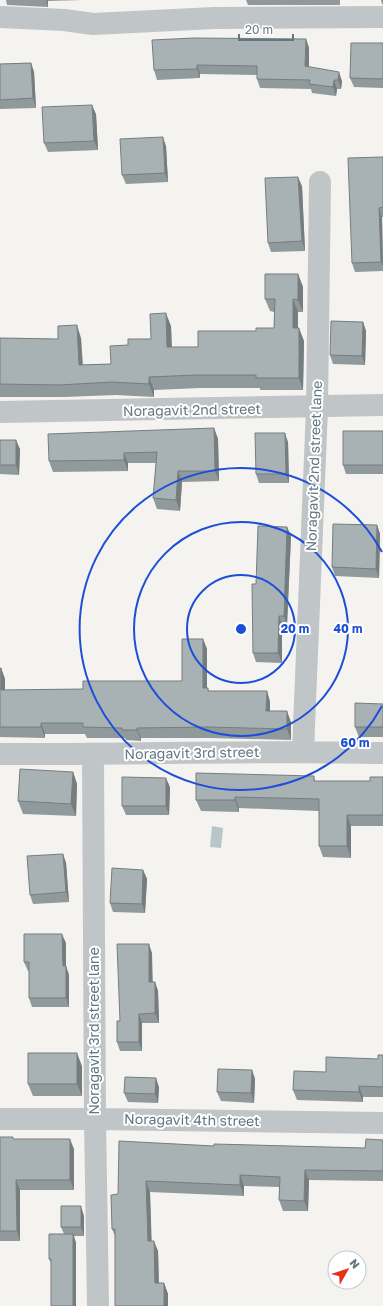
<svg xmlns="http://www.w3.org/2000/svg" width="383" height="1306" viewBox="0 0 383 1306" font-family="'Golos Text',sans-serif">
<rect width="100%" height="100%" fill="#f4f3ef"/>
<path fill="#b7c6c8" d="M 212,826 L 223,828 L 221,848 L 210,847 Z"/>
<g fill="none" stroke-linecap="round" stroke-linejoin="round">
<path stroke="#c0c5c7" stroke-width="22" d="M 0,17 L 64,20 L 93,24 L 214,18 L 383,17
M 0,412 L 383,405
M 303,751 L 317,408 L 320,182
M 0,754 C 128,755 255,750 383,753
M 93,755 L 95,1119 L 98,1306
M 0,1119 L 95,1119 L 383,1123"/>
</g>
<path fill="#90999c" d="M 6,0 L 82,0 L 48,1 L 48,7 L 7,5 Z
M 246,0 L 340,0 L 340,5 L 248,5 Z
M 381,0 L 383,0 L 383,5 L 382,4 Z
M 306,39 L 309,48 L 309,67 L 342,81 L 341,89 L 337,89 L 336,96 L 312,93 L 311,89 L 260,88 L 257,79 L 257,75 L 200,74 L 200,78 L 157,80 L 154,70 Z
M 383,43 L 383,88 L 354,87 L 350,78 Z
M 31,63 L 34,72 L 36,108 L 0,109 L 0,64 Z
M 96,114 L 98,150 L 48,152 L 44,143 Z
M 166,146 L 168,182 L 126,184 L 122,175 Z
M 383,157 L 383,217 L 382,217 L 383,271 L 355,272 L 352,263 Z
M 302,186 L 305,251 L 271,252 L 268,243 Z
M 298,274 L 303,287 L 303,312 L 298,312 L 298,328 L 304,341 L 303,390 L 260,390 L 260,388 L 200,388 L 154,390 L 154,397 L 116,395 L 64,397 L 0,397 L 0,338 L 58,339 L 81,338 L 83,365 L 111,364 L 128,345 L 151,339 L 171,326 L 172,347 L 198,347 L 256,331 L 274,328 L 274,312 L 270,311 L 265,299 Z
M 363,322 L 366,331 L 365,365 L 333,364 L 330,355 Z
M 214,428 L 218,439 L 219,481 L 182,482 L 180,511 L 157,509 L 153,498 L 156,463 L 128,463 L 128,471 L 53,472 L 49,461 Z
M 383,431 L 383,474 L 346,474 L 343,465 Z
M 0,440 L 20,449 L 19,475 L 0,474 Z
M 288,442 L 289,483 L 259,483 L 256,474 Z
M 377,525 L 380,534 L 379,578 L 335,576 L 332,567 Z
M 287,527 L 291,536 L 287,625 L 282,625 L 282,663 L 256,662 L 253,653 L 256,584 Z
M 203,639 L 207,649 L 207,688 L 208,688 L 209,691 L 267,691 L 270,702 L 270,711 L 291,722 L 291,740 L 211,738 L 141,738 L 141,741 L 126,740 L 125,738 L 87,738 L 85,734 L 45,734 L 45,738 L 0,737 L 0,668 L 1,668 L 5,679 L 5,690 L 83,689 L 182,681 Z
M 383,704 L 383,737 L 359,737 L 355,727 Z
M 73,772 L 77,784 L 76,816 L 23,814 L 18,801 Z
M 314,776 L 315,781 L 370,781 L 383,777 L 383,826 L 351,826 L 351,858 L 323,857 L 319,846 L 319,811 L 239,808 L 239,812 L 201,811 L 196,800 Z
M 170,787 L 169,815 L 126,815 L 122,806 Z
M 63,854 L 66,863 L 69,902 L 33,904 L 30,895 Z
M 143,870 L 147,879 L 145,913 L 113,912 L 110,903 Z
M 66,943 L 66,966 L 69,975 L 69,1007 L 32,1007 L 29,998 L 29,971 L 28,971 L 24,962 Z
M 152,953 L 152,982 L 155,982 L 158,991 L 159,1023 L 142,1023 L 142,1051 L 120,1051 L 117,1042 L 120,1021 Z
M 383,1055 L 383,1097 L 363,1097 L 363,1102 L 297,1100 L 293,1090 L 326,1072 L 378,1059 Z
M 82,1066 L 82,1096 L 33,1096 L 28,1084 Z
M 252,1070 L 255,1079 L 254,1103 L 221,1101 L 217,1092 Z
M 159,1087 L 158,1103 L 128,1102 L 124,1093 Z
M 0,1137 L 74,1149 L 74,1190 L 20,1190 L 20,1241 L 0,1241 Z
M 383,1140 L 383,1181 L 309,1180 L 308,1211 L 283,1211 L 279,1200 L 279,1187 L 244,1186 L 244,1196 L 150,1192 L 151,1241 L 158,1251 L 159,1283 L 164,1283 L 168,1294 L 168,1306 L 115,1306 L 115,1236 L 112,1229 L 118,1194 L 214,1146 L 365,1148 Z
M 84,1216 L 84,1236 L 74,1236 L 76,1243 L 51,1263 L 49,1259 L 64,1234 L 61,1227 Z"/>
<path fill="#767d7f" d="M 46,0 L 47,0 L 48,1 L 48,7 Z
M 306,39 L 309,48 L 309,75 L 305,66 Z
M 31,63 L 34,72 L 36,108 L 33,98 Z
M 197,65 L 200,74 L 200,78 L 197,69 Z
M 339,72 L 342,81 L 341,89 L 338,80 Z
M 334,80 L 337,89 L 336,96 L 333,87 Z
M 92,105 L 96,114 L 98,150 L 94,141 Z
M 163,137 L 166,146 L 168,182 L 165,173 Z
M 298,177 L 302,186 L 305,251 L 302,241 Z
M 379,208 L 382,217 L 383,267 L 381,262 Z
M 298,274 L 303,287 L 303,312 L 298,300 Z
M 293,299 L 298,312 L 298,341 L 293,328 Z
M 166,313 L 171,326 L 172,360 L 167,347 Z
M 363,322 L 366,331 L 365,365 L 362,356 Z
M 77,325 L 81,338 L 83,378 L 79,365 Z
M 299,328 L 304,341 L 303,390 L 299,378 Z
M 149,377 L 154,390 L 154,397 L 149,384 Z
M 214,428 L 218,439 L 219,481 L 215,471 Z
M 285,433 L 288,442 L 289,483 L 286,474 Z
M 16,440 L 20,449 L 19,475 L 16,465 Z
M 124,453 L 128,463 L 128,471 L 124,460 Z
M 178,471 L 182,482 L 180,511 L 176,500 Z
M 377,525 L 380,534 L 379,578 L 376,569 Z
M 287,527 L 291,536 L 287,625 L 284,616 Z
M 279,616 L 282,625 L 282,663 L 278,653 Z
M 203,639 L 207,649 L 207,699 L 203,688 Z
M 1,668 L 5,679 L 5,701 L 1,690 Z
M 267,691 L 270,702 L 270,722 L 266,711 Z
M 287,711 L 291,722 L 291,740 L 287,729 Z
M 41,723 L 45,734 L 45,738 L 41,727 Z
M 137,728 L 141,738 L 141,741 L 137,730 Z
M 73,772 L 77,784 L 76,816 L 71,804 Z
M 166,778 L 170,787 L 169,815 L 166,806 Z
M 235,797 L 239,808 L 239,812 L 235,800 Z
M 347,815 L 351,826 L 351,858 L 347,846 Z
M 63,854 L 66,863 L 69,902 L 66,892 Z
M 143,870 L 147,879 L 145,913 L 142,904 Z
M 62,934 L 66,943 L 66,966 L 69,975 L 69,1007 L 66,998 L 63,966 Z
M 149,944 L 152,953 L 153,991 L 149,982 Z
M 155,982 L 158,991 L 159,1023 L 155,1013 Z
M 139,1014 L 142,1023 L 142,1051 L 139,1042 Z
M 77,1053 L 82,1066 L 82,1096 L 77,1084 Z
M 252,1070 L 255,1079 L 254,1103 L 251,1093 Z
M 156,1078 L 159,1087 L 158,1103 L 155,1094 Z
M 359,1086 L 363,1097 L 363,1102 L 359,1092 Z
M 70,1139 L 74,1149 L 74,1190 L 70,1180 Z
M 305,1170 L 309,1180 L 308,1211 L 304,1201 Z
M 240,1175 L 244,1186 L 244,1196 L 240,1185 Z
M 16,1180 L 20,1190 L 20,1241 L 17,1231 Z
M 146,1181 L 150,1192 L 152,1251 L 148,1241 Z
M 81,1206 L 84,1216 L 84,1236 L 81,1227 Z
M 73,1234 L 76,1243 L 76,1306 L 73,1306 Z
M 154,1241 L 158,1251 L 159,1294 L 155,1283 Z
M 164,1283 L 168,1294 L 168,1306 L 164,1306 Z"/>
<path fill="#a8b2b5" stroke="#767d7f" d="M 194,38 L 306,39 L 305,66 L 339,72 L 338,80 L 334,80 L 333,87 L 309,84 L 310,80 L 257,79 L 257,66 L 197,65 L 197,69 L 154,70 L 152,40 Z
M 351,43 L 383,43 L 383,79 L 350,78 Z
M 31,63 L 33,98 L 0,100 L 0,64 Z
M 92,105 L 94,141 L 44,143 L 42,107 Z
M 163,137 L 165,173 L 122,175 L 120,139 Z
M 383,157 L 383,207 L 379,208 L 381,262 L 352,263 L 348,158 Z
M 298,177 L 302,241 L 268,243 L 265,178 Z
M 265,274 L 298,274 L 298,300 L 293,299 L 293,328 L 299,328 L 299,378 L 256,378 L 256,375 L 196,375 L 149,377 L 149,384 L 112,382 L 59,385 L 0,384 L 0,338 L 58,339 L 58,326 L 77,325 L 79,365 L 111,364 L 110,346 L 128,345 L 128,339 L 151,339 L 150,314 L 166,313 L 167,347 L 198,347 L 198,331 L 256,331 L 256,328 L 274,328 L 275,299 L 265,299 Z
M 331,321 L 363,322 L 362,356 L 330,355 Z
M 214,428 L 215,471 L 178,471 L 176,500 L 153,498 L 157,452 L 124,453 L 124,460 L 49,461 L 48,434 Z
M 343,431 L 383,431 L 383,465 L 343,465 Z
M 255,433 L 285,433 L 286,474 L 256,474 Z
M 0,440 L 16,440 L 16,465 L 0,465 Z
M 333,524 L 377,525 L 376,569 L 332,567 Z
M 258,526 L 287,527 L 284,616 L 279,616 L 278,653 L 253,653 L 252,584 L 256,584 Z
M 182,639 L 203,639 L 203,688 L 208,688 L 208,691 L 267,691 L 266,711 L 287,711 L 287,729 L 208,727 L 137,728 L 137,730 L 122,730 L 122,728 L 83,727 L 83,723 L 41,723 L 41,727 L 0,727 L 0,668 L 1,668 L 1,690 L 83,689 L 83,681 L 182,681 Z
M 355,703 L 383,704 L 383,727 L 355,727 Z
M 20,769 L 73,772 L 71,804 L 18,801 Z
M 196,773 L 314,776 L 314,781 L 370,781 L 370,777 L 383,777 L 383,815 L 347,815 L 347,846 L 319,846 L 319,799 L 235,797 L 235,800 L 196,800 Z
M 122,777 L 166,778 L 166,806 L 122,806 Z
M 63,854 L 66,892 L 30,895 L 27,856 Z
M 112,868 L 143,870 L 142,904 L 110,903 Z
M 24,934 L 62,934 L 63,966 L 66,966 L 66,998 L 29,998 L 29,962 L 24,962 Z
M 117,944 L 149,944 L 149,982 L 155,982 L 155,1013 L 139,1014 L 139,1042 L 117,1042 L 117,1021 L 120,1021 Z
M 28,1053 L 77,1053 L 77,1084 L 28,1084 Z
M 378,1055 L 383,1055 L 383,1087 L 359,1086 L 359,1092 L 293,1090 L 294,1071 L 326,1072 L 326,1057 L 378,1059 Z
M 218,1069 L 252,1070 L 251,1093 L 217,1092 Z
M 125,1077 L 156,1078 L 155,1094 L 124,1093 Z
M 0,1137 L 13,1137 L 13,1139 L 70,1139 L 70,1180 L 16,1180 L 17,1231 L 0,1231 Z
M 366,1139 L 383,1140 L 383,1171 L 305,1170 L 304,1201 L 279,1200 L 280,1177 L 240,1175 L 240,1185 L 146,1181 L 148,1241 L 154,1241 L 155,1283 L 164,1283 L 164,1306 L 115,1306 L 115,1229 L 112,1229 L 111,1195 L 118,1194 L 119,1141 L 214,1146 L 214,1144 L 365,1148 Z
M 61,1206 L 81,1206 L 81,1227 L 61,1227 Z
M 49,1234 L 73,1234 L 73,1306 L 51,1306 L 51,1259 L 49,1259 Z"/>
<g fill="none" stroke="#1d4ed8" stroke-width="2">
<circle cx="241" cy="629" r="54"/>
<circle cx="241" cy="629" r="107"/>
<path d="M382 706A161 161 0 1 1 382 552"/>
</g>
<g text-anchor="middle" stroke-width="4" stroke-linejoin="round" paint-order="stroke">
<g font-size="14" fill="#627781" stroke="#fff">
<text transform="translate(192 410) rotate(-1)" y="5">Noragavit 2nd street</text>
<text transform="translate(314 466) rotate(-88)" y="5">Noragavit 2nd street lane</text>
<text transform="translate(192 753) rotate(-1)" y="5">Noragavit 3rd street</text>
<text transform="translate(94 1031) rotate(-90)" y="5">Noragavit 3rd street lane</text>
<text transform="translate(192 1120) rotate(1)" y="5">Noragavit 4th street</text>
</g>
</g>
<circle cx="241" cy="629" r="6" fill="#1d4ed8" stroke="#fff" stroke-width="2"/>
<g font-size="12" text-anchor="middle" font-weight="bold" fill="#1d4ed8" stroke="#fff" stroke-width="4" stroke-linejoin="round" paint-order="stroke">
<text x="295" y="633">20 m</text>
<text x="348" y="633">40 m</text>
<text x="355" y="747">60 m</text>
</g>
<g transform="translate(347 1270) rotate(51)"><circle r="19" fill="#ffffff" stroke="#c0c9cd"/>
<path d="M0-3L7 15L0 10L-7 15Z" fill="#e82f1b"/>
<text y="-6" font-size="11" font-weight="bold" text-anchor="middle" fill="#627781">N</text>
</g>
<path d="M239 34v6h54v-6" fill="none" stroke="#627781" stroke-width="2"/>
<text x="245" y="34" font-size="12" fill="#627781" stroke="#ffffff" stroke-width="3" paint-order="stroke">20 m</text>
</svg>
